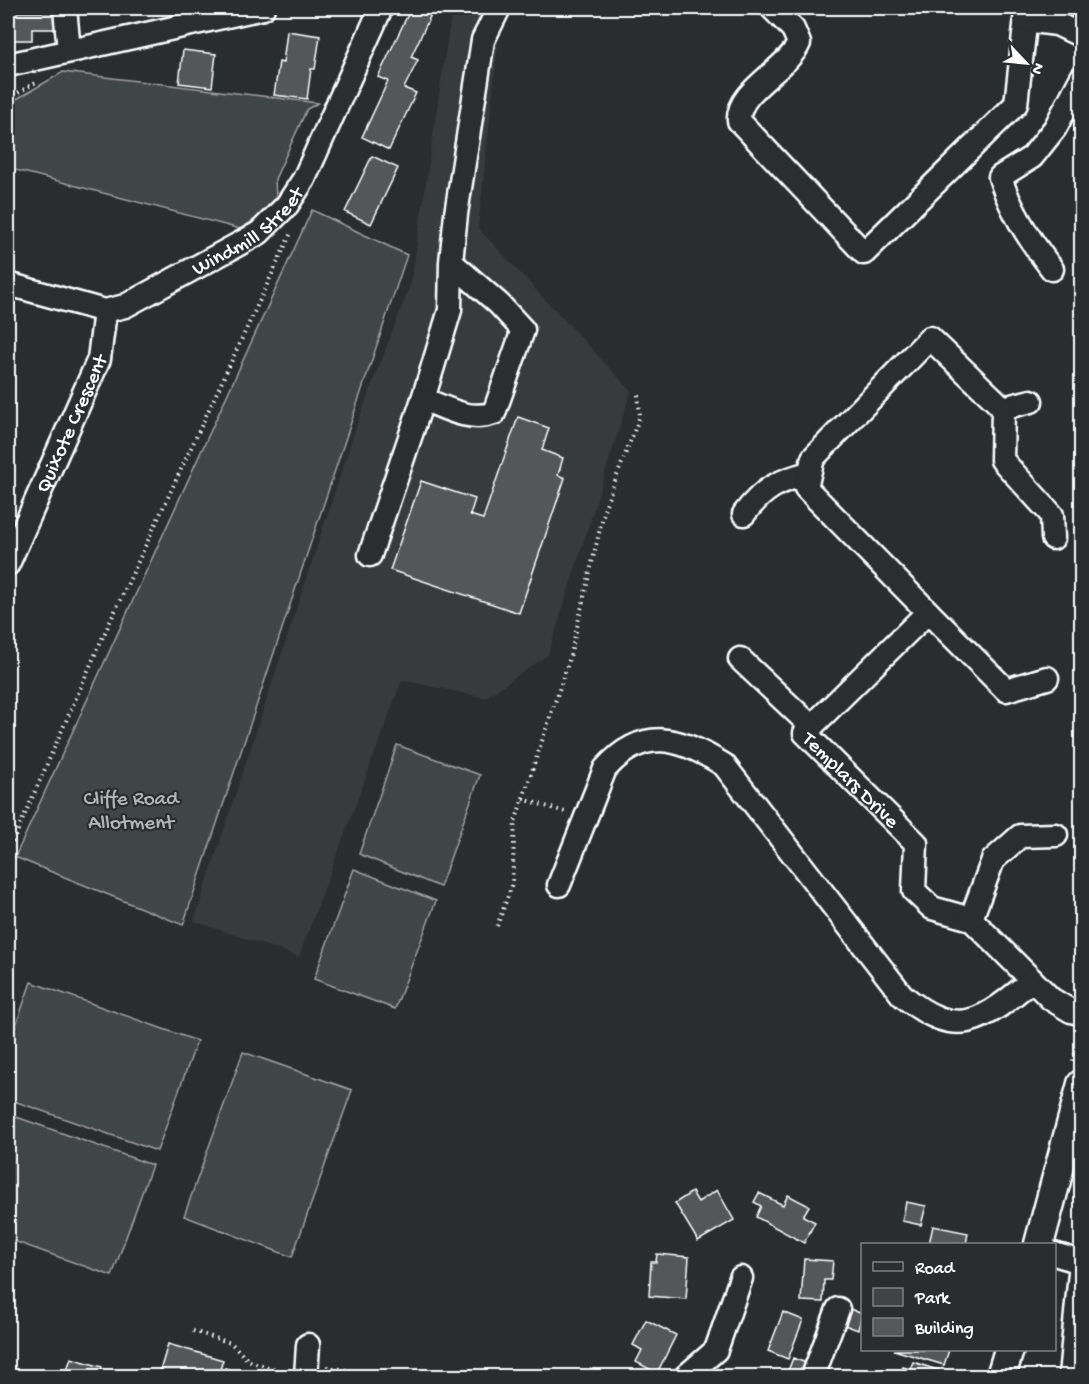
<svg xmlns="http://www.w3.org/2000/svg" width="1089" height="1384" viewBox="0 0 1089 1384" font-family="'Gochi Hand',sans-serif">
<rect width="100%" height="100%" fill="#2a2d2e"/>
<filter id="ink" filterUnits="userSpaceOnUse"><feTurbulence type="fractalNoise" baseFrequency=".0167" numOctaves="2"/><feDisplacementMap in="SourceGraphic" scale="12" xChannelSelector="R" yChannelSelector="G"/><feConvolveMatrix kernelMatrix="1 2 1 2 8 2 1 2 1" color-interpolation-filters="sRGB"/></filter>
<g filter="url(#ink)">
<path fill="#373a3b" d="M 452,8 L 502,8 L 478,228 L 631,391 L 548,655 L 485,698 L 402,680 L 299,957 L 194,921 L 357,424 L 411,283 Z"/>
<path fill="#414445" stroke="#a0a2a2" stroke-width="1.5" d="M 63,72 L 318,103 L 307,109 L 275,179 L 276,198 L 256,219 L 240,229 L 8,168 L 8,104 Z
M 312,210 L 407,255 L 183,925 L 15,857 Z
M 397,745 L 480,775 L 440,887 L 359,854 Z
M 354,869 L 436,901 L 395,1009 L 314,979 Z
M 31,982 L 197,1041 L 157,1151 L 8,1099 L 8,1048 Z
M 243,1052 L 352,1090 L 292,1257 L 184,1216 Z
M 8,1114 L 152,1165 L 112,1276 L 8,1239 Z"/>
<path fill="#555758" stroke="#fff" stroke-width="1.5" d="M 411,8 L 434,8 L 411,57 L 418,60 L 404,88 L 416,93 L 389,150 L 362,137 L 388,81 L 378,77 Z
M 8,12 L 56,12 L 56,29 L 32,29 L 32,40 L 8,40 Z
M 287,31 L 320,36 L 315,69 L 311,69 L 307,99 L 274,95 L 279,62 L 283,63 Z
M 183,50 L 216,54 L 212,87 L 179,83 Z
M 372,156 L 398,168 L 371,224 L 345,212 Z
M 518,417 L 549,428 L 542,450 L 563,458 L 558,475 L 565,478 L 519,613 L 390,570 L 421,481 L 475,499 L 470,515 L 483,519 Z
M 717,1190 L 734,1220 L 698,1241 L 675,1203 L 692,1192 L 698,1202 Z
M 759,1193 L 783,1205 L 788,1195 L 809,1206 L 803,1216 L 815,1222 L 804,1243 L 756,1217 L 761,1206 L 754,1202 Z
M 906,1202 L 926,1206 L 921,1225 L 902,1221 Z
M 933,1226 L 968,1233 L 966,1244 L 929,1244 Z
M 657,1254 L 689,1257 L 686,1299 L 649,1296 L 651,1262 L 656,1262 Z
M 804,1259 L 833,1261 L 831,1280 L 824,1280 L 823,1302 L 801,1301 Z
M 848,1308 L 862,1314 L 858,1330 L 842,1324 Z
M 783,1312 L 803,1320 L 788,1359 L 768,1351 Z
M 646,1320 L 676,1335 L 657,1373 L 636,1362 L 642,1350 L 633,1345 Z
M 168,1344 L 223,1360 L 218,1376 L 178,1376 L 160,1371 Z
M 894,1350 L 949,1350 L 944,1365 Z
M 71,1358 L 102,1367 L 100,1376 L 65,1376 Z
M 793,1358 L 814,1366 L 810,1376 L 786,1376 Z
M 913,1362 L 956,1376 L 900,1376 L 903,1367 L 910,1369 Z
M 225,1368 L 251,1376 L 222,1376 Z"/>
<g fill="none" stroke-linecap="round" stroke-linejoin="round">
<g stroke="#fff" stroke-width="27">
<g id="minor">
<path d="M 65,8 L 69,51"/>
<path d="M 772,8 L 793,29 L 799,43 C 788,69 736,91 739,121 L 864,253 L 1016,104 L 1027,8"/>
<path d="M 1025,20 L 1057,24 L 1082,36"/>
<path d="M 8,65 L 263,8"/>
<path d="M 451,262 L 499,304 L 523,330 L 494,413 C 469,422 446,408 423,399 L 450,310 L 451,262 L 456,214 L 483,40 L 499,8"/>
<path d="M 1052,269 C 1030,241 1011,212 1000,177 L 1032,157 L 1055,128 L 1082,77"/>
<path id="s1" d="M 8,284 L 105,311 L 125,306 L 259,233 L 287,205 L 304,179 L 381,8"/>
<path d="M 1003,408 L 1031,401"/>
<path d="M 744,514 C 764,488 778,481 809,473"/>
<path id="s2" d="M 1053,538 L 1052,515 L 1002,460 L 1003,408 L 930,338 L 813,458 L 806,488 L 928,612 L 805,733 L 916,843 L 914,891 L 932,908 L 971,919 L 1051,999 L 1071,1011 L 1082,1014"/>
<path d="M 370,555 L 423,399"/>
<path id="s3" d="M 8,564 L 99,359 L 105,311"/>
<path d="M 928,612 L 1006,690 L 1047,678"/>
<path d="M 740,659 L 812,727"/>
<path d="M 559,885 L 605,769 C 644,725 681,738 724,765 L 902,995 C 958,1042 983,1021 1032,980"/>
<path d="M 971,919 L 993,860 L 1020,836 L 1056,835"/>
<path d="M 1054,1254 L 1081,1262 L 1070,1376"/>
<path d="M 306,1376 L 308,1345"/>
<path d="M 686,1376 L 716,1350 L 741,1278"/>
<path d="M 813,1376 L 838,1309"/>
</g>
</g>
<g stroke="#fff" stroke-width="33">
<path id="major" d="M 1039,1244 L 1082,1084
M 1001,1376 L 1009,1350"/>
</g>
<path stroke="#fff" stroke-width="4" stroke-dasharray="1.5 4.5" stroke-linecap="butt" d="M 8,99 L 36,82
M 523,799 L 565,812
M 8,853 L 102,639 L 292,231
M 497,926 L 512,885 L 515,822 L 570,657 L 605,507 L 640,416 L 638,394
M 1073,1061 L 1081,1034
M 193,1331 L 231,1343 L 249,1361 L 285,1372
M 327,1367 L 385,1376"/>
<use href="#minor" stroke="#2a2d2e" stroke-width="22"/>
<use href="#major" stroke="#2a2d2e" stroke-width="28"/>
</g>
</g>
<g text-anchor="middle" stroke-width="4.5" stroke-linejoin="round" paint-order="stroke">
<g font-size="21" fill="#fff" stroke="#2a2d2e">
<text dy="7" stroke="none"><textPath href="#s1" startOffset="266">Windmill Street</textPath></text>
<text dy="7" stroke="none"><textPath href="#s3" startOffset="154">Quixote Crescent</textPath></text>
<text dy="7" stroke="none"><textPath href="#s2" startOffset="861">Templars Drive</textPath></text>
</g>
<g font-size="21" fill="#b3b4b5" stroke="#2a2d2e">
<text x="131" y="804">Cliffe Road<tspan x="131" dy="24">Allotment</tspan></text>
</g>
</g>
<rect width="1089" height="1384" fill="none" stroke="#2a2d2e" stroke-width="30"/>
<rect x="15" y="15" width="1059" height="1354" fill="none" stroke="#fff" stroke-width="2" filter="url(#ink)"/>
<rect x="861" y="1243" width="195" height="108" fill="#2a2d2e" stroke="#7f8182" stroke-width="1.5"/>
<rect x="873" y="1262" width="30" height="9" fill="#2a2d2e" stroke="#7f8182" stroke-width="1.5"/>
<text x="915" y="1273" font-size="18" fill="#ffffff">Road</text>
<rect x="873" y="1288" width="30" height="18" fill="#414445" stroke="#7f8182" stroke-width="1.5"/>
<text x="915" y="1303" font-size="18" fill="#ffffff">Park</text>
<rect x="873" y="1318" width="30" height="18" fill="#555758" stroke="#7f8182" stroke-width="1.5"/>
<text x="915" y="1333" font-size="18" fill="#ffffff">Building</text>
<g transform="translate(1026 63) rotate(116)" stroke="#2a2d2e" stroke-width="4.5" paint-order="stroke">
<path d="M0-4.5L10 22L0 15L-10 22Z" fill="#ffffff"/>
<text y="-9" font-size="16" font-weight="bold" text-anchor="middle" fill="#ffffff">N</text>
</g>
</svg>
